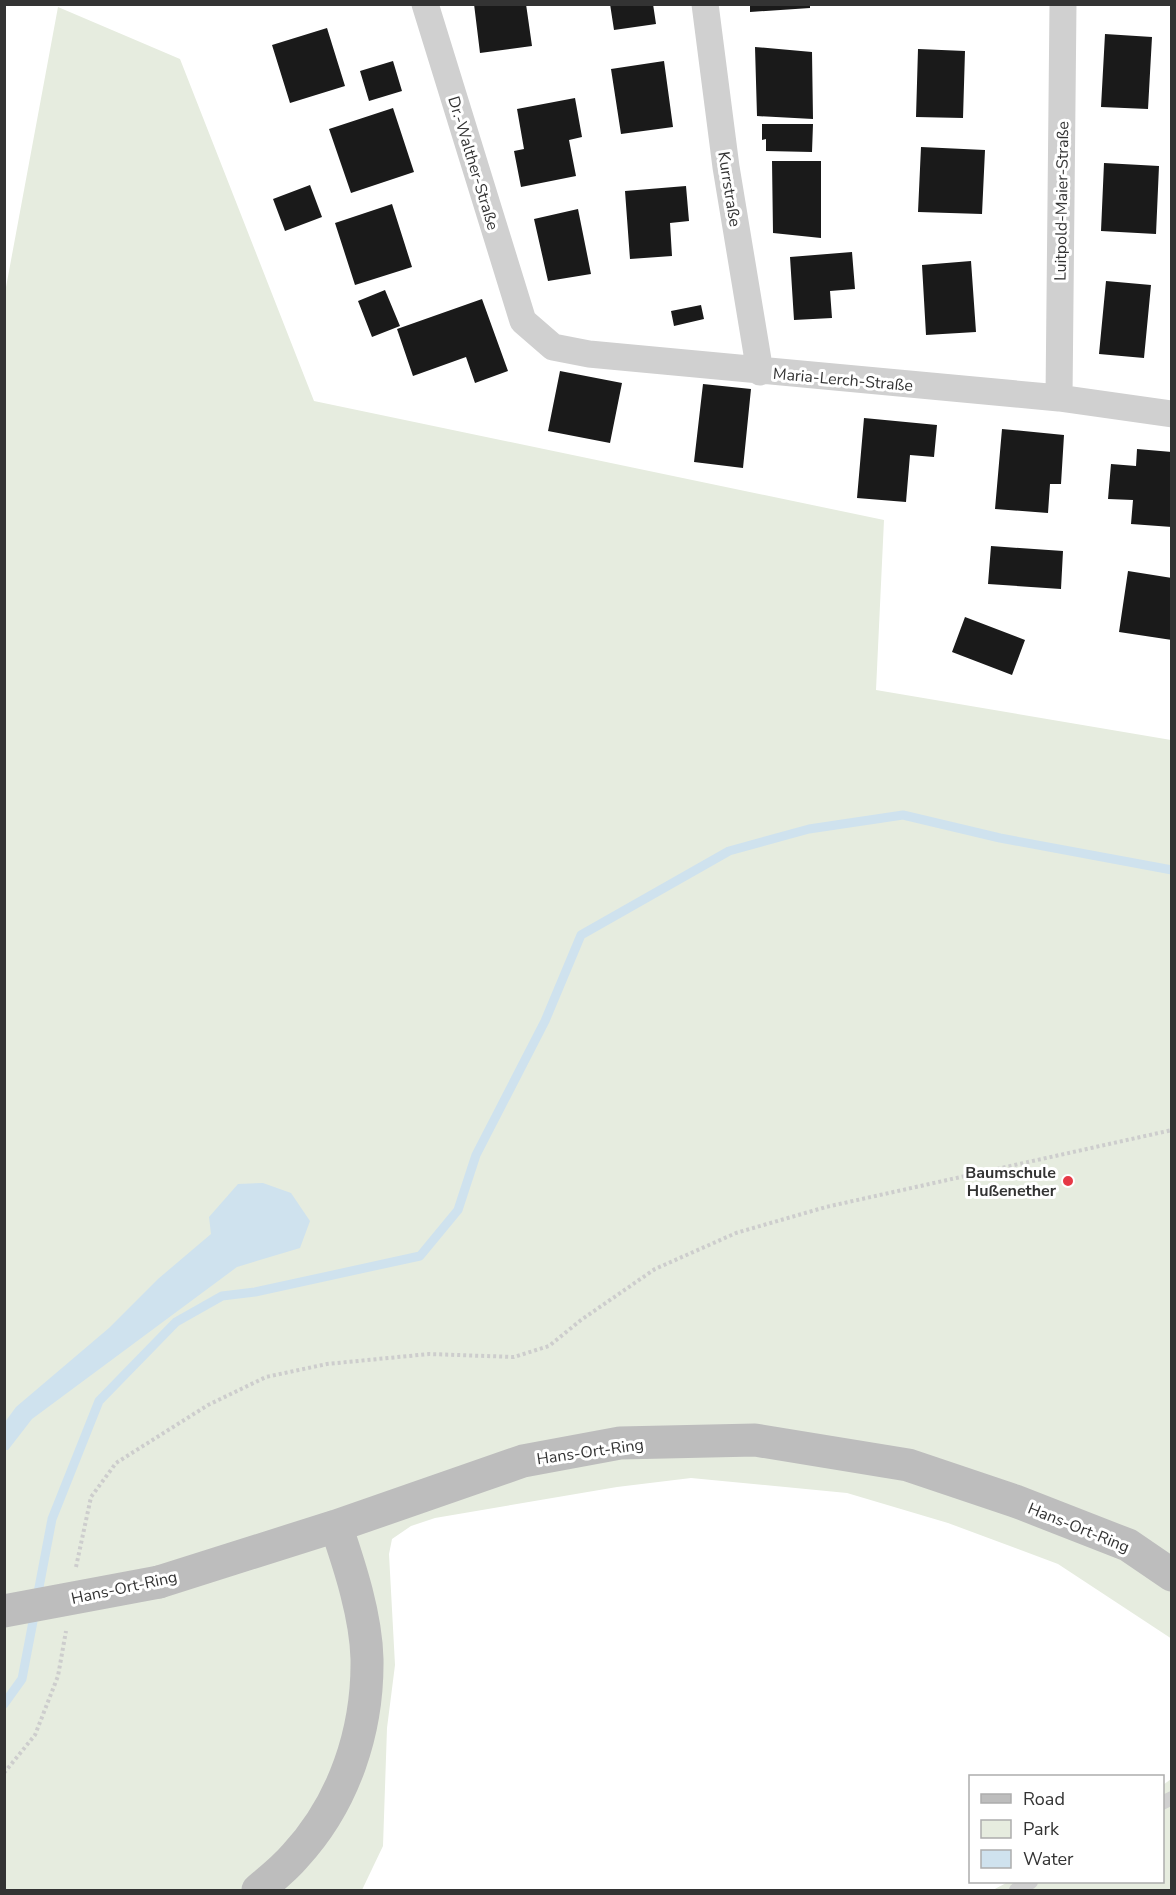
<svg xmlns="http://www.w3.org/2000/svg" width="1176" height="1895" viewBox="0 0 1176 1895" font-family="'Nunito Sans',sans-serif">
<rect width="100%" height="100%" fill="#fff"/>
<path fill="#e6ecdf" d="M 58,7 L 180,59 L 314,401 L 884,520 L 876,690 L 1171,740 L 1172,1639 L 1058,1564 L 948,1523 L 847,1493 L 691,1478 L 617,1487 L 435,1518 L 411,1526 L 392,1539 L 389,1554 L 395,1665 L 387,1728 L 383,1846 L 362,1890 L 5,1890 L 4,298 Z
M 1171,1779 L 1171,1890 L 993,1890 L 1008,1882 L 1162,1882 L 1163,1785 Z"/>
<path fill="#cfe2ee" d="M 263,1183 L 291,1193 L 310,1221 L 300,1248 L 237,1267 L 32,1419 L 8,1450 L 5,1450 L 5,1422 L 16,1407 L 109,1328 L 158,1279 L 211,1234 L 209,1217 L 238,1184 Z"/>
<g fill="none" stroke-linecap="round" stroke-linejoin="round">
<path stroke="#cfe2ee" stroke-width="9" d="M 37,1598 L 52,1519 L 99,1401 L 176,1322 L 222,1296 L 255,1292 L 420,1256 L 458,1210 L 476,1155 L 545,1021 L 581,935 L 729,851 L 809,829 L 903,815 L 1000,838 L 1172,870
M 4,1704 L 22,1679 L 35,1611"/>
</g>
<path fill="#1a1a1a" d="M 474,4 L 526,4 L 532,46 L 480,53 Z
M 610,4 L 653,4 L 656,24 L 614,30 Z
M 750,4 L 810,4 L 810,8 L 750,12 Z
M 327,28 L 345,86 L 290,103 L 272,45 Z
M 1105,34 L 1152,37 L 1148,109 L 1101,107 Z
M 755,47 L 812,52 L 813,119 L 757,116 Z
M 918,49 L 965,51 L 963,118 L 916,117 Z
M 393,61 L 402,91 L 369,101 L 360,71 Z
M 664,61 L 673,127 L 621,134 L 611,69 Z
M 575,98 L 582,137 L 569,140 L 576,176 L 521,187 L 514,151 L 524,149 L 517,109 Z
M 393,108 L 414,172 L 351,193 L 329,129 Z
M 762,124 L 813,124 L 812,152 L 766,151 L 766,139 L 762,140 Z
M 921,147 L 985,150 L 982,214 L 918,212 Z
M 772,161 L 821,161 L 821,238 L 773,233 Z
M 1104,163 L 1159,166 L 1156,234 L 1101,231 Z
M 310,185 L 322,217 L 285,231 L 273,199 Z
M 686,186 L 689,221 L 670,223 L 672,256 L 630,259 L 625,191 Z
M 392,204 L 412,267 L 355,285 L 335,223 Z
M 578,209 L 591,274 L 548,281 L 534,219 Z
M 852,252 L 855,289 L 830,291 L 832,318 L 794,320 L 790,257 Z
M 971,261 L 976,332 L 926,335 L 922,265 Z
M 1106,281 L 1151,285 L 1144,358 L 1099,354 Z
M 385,290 L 400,326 L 372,337 L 358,301 Z
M 482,299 L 508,371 L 475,383 L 466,357 L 413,376 L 397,329 Z
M 701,305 L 704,319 L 674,326 L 671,311 Z
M 560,371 L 622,383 L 610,443 L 548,431 Z
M 703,384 L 751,389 L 743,468 L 694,462 Z
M 864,418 L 937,425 L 934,457 L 910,455 L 906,502 L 857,498 Z
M 1002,429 L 1064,435 L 1061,484 L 1050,484 L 1048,513 L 995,509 Z
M 1137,449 L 1172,452 L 1172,527 L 1131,524 L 1133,500 L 1108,499 L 1111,464 L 1136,466 Z
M 991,546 L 1063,551 L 1061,589 L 988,584 Z
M 1128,571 L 1172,578 L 1172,640 L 1119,632 Z
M 965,617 L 1025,640 L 1012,675 L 952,652 Z"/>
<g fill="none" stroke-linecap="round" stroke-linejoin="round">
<path stroke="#cdcdcd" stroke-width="4" stroke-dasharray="3 3" stroke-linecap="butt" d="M 76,1567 L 91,1497 L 116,1463 L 208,1405 L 266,1377 L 327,1364 L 429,1354 L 514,1357 L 549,1346 L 581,1320 L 655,1269 L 736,1233 L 826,1207 L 1172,1130
M 4,1773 L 35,1735 L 58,1676 L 66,1631"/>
<path stroke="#d0d0d0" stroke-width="14" d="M 1162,1803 L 1172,1798
M 1016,1890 L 1031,1882"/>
<path stroke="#d0d0d0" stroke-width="27" d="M 425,4 L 523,321 L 553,347 L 589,354 L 1059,398 L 1172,414
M 705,4 L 726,167 L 760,372
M 1059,398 L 1063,4"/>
<path stroke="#bdbdbd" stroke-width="33" d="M 159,1582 L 336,1526 L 523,1461 L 620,1443 L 755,1440 L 908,1465 L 1015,1501 L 1128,1545 L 1172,1575
M 258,1890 C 271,1879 284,1869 295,1856 C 344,1803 368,1731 367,1659 C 366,1616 350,1567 336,1526"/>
<path stroke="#bdbdbd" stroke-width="33" d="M 4,1611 L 159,1582"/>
</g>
<circle fill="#e63946" stroke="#fff" stroke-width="2" cx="1068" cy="1181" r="6"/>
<g text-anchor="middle" stroke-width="6" stroke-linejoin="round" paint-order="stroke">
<g font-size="16" fill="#333" stroke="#fff">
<text transform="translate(474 163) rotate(73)" y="6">Dr.-Walther-Straße</text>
<text transform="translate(730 189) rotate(81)" y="6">Kurrstraße</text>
<text transform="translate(1061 201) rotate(-89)" y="6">Luitpold-Maier-Straße</text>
<text transform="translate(843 379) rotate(5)" y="6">Maria-Lerch-Straße</text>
<text transform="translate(590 1451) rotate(-8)" y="6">Hans-Ort-Ring</text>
<text transform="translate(1079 1527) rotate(22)" y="6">Hans-Ort-Ring</text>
<text transform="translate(124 1587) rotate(-12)" y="6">Hans-Ort-Ring</text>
</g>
<g font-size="16" font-weight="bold" fill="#333" stroke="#fff" text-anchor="end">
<text x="1056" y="1178">Baumschule<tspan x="1056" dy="18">Hußenether</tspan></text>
</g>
</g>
<rect width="1176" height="1895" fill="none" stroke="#333333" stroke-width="12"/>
<rect x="969" y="1775" width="195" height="108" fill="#ffffff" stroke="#adadad" stroke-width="1.5"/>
<rect x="981" y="1794" width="30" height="9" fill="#bdbdbd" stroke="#adadad" stroke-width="1.5"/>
<text x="1023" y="1805" font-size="18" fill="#333333">Road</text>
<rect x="981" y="1820" width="30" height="18" fill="#e6ecdf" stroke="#adadad" stroke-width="1.5"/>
<text x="1023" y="1835" font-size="18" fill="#333333">Park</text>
<rect x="981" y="1850" width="30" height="18" fill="#cfe2ee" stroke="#adadad" stroke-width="1.5"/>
<text x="1023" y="1865" font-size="18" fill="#333333">Water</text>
</svg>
